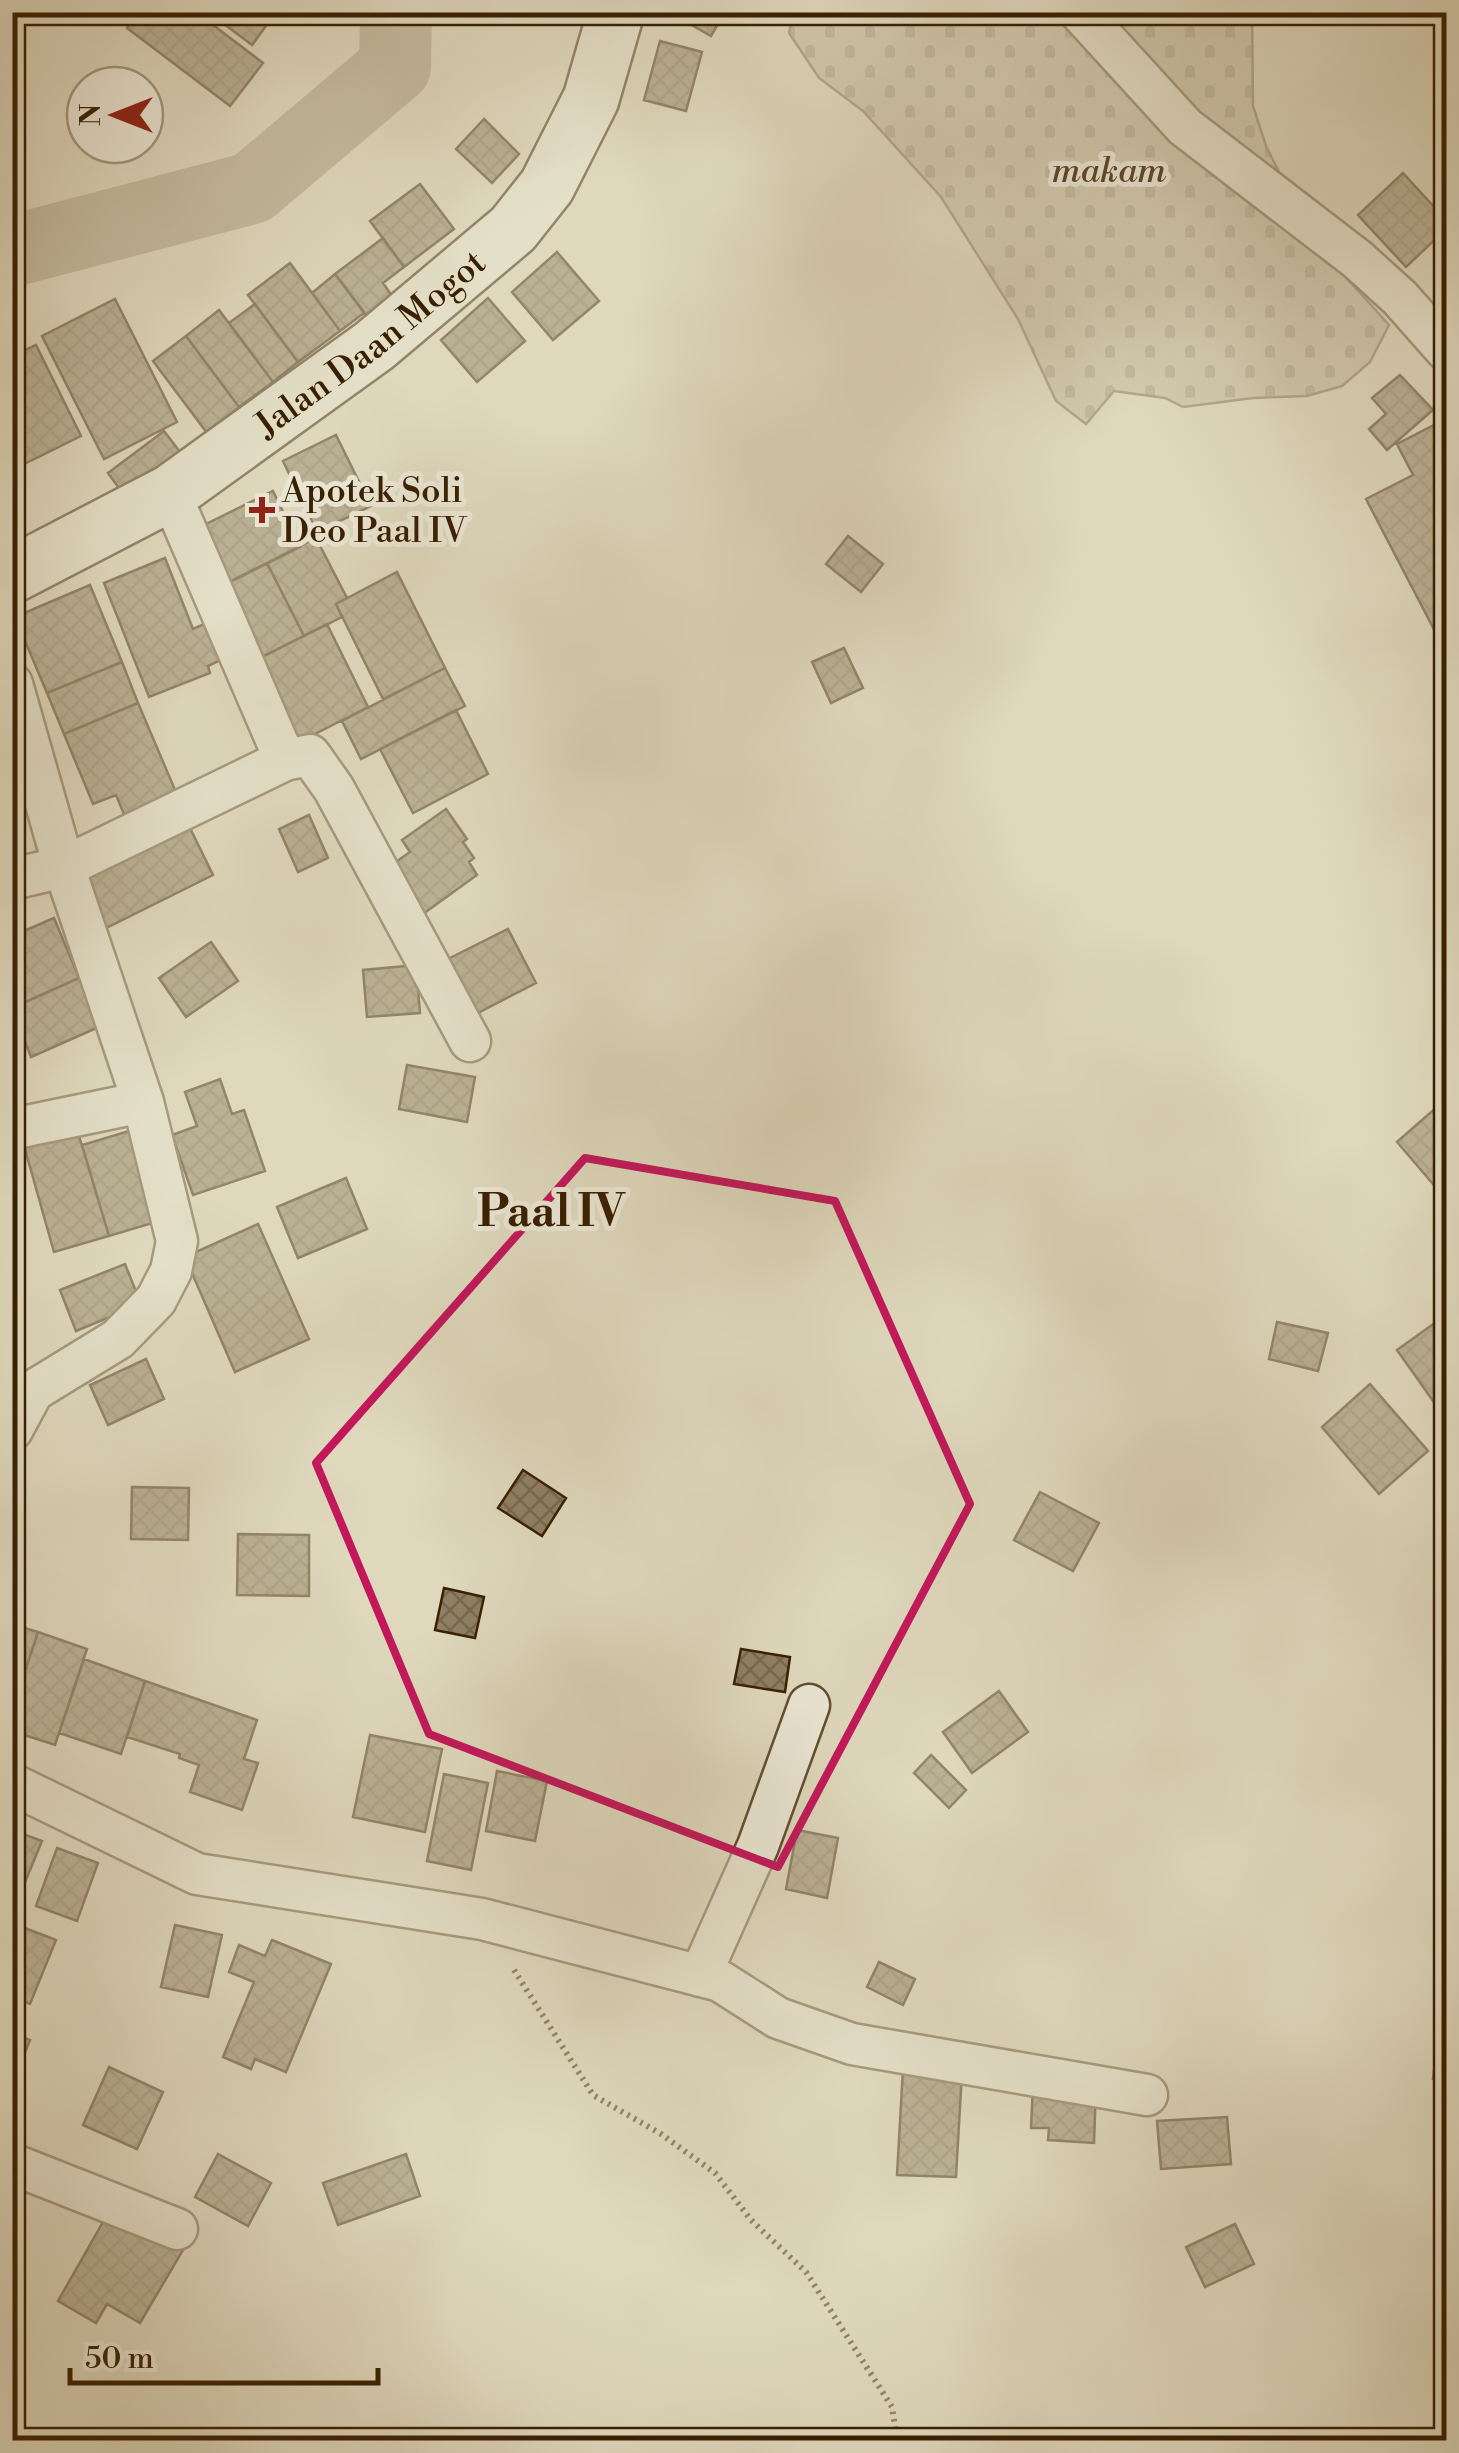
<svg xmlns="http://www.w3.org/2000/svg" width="1459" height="2453" viewBox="0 0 1459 2453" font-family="'Libre Bodoni',serif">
<defs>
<pattern id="cemetery-stones" width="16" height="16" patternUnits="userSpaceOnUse" patternTransform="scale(2.5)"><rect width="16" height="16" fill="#c3b99d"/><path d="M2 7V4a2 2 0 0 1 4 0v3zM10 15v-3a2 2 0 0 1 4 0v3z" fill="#9f967e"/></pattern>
<pattern id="building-cross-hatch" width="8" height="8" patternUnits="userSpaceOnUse" patternTransform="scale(2.5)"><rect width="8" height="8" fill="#8f8063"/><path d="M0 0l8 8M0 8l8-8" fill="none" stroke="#76684f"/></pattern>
</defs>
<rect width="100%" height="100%" fill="#dfd8bd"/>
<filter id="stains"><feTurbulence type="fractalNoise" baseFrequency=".002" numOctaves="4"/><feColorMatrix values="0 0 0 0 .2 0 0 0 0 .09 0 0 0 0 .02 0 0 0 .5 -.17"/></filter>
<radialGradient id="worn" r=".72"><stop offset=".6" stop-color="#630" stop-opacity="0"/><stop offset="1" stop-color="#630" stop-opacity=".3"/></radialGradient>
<path fill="url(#cemetery-stones)" stroke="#7e6c4f" stroke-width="2.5" d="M 793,12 L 1252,13 L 1253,106 L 1266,146 L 1314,242 L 1389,325 L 1370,362 L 1342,386 L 1307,396 L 1253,398 L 1183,407 L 1165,398 L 1114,391 L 1086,424 L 1056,401 L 1018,319 L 941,197 L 863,111 L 819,78 L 789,33 Z"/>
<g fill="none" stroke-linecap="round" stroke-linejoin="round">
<path stroke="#a7997d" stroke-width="72" d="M 12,251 L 252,188 L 395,67 L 396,12"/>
</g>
<path fill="url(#building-cross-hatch)" stroke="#392001" stroke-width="2.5" d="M 139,12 L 196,12 L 263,63 L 230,106 L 127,28 Z
M 208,12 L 276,12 L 252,45 Z
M 669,12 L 725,12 L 711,36 Z
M 660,41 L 702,52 L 686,111 L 644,100 Z
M 1438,46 L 1446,46 L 1446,133 L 1440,133 Z
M 484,119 L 519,154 L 492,183 L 456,149 Z
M 1403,173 L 1446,220 L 1446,229 L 1406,267 L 1358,215 Z
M 420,184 L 454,229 L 404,267 L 370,221 Z
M 383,238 L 404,267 L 383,283 L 399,306 L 374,325 L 335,274 Z
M 557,252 L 599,301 L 553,340 L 512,292 Z
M 290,263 L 340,331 L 298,362 L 248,295 Z
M 335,274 L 364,313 L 340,331 L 312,293 Z
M 488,298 L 525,341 L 477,382 L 441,340 Z
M 115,299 L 177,422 L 104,459 L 42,336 Z
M 255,304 L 298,362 L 273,382 L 229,323 Z
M 219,310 L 273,382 L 239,407 L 186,336 Z
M 186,336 L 239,407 L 207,433 L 153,361 Z
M 36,345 L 81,436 L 14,469 L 12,356 Z
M 1400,375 L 1433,410 L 1387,450 L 1369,429 L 1386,414 L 1372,398 Z
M 1434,425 L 1446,449 L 1446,635 L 1439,639 L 1366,499 L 1413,475 L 1397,444 Z
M 164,431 L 180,452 L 124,495 L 108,473 Z
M 336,435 L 371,506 L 317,532 L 283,461 Z
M 273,491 L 300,547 L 230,582 L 202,526 Z
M 12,492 L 24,523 L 12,527 Z
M 848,536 L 883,564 L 861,592 L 826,564 Z
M 316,538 L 347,598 L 336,604 L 342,617 L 304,636 L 267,563 Z
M 165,558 L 193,629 L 213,620 L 229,656 L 208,666 L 210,673 L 149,697 L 104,583 Z
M 267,563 L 304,636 L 256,660 L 219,587 Z
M 397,572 L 445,668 L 383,699 L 336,604 Z
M 90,585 L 122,662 L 47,693 L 15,617 Z
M 327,624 L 368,707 L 297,743 L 256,660 Z
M 844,648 L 863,688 L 831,703 L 812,662 Z
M 122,662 L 138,703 L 64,734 L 47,693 Z
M 445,668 L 465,706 L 361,759 L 342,721 Z
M 138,703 L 181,804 L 129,826 L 116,795 L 93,804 L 64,734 Z
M 456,710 L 488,774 L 413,813 L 380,749 Z
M 446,809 L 467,839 L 463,842 L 474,858 L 469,862 L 477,875 L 423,914 L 390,866 L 410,852 L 402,840 Z
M 309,815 L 328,858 L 298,872 L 279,829 Z
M 187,822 L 213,875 L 106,928 L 80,875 Z
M 54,918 L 79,978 L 12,1008 L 12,936 Z
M 508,929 L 536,983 L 472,1016 L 444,961 Z
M 211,942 L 238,981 L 186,1017 L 159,978 Z
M 416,965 L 420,1013 L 367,1017 L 363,970 Z
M 79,978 L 101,1026 L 31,1057 L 12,1008 Z
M 407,1065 L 475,1077 L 467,1122 L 399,1109 Z
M 220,1079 L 232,1114 L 244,1110 L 265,1171 L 193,1195 L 172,1135 L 197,1126 L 185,1092 Z
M 1446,1099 L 1446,1195 L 1444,1197 L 1397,1142 Z
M 76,1126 L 109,1236 L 54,1252 L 23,1142 Z
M 129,1131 L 156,1222 L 109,1236 L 82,1145 Z
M 346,1178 L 367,1229 L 298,1258 L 277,1207 Z
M 258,1224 L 309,1339 L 235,1372 L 185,1257 Z
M 125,1264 L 141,1304 L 76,1331 L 60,1290 Z
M 1446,1315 L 1446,1402 L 1438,1408 L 1397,1350 Z
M 1277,1322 L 1328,1333 L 1318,1371 L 1269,1359 Z
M 146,1359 L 164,1399 L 108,1425 L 90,1385 Z
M 1370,1384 L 1428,1451 L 1379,1494 L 1322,1427 Z
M 523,1470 L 566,1498 L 542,1536 L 498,1508 Z
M 132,1487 L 189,1488 L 188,1540 L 131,1539 Z
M 1040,1492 L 1099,1523 L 1073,1571 L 1014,1540 Z
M 238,1534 L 309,1535 L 309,1596 L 237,1595 Z
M 444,1588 L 484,1597 L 475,1638 L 435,1630 Z
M 12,1624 L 38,1632 L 13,1708 L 12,1708 Z
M 38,1632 L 87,1649 L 55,1745 L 12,1731 L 12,1710 Z
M 741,1649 L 790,1657 L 785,1692 L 734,1684 Z
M 84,1659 L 145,1681 L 121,1754 L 59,1733 Z
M 145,1681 L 257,1720 L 244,1759 L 258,1763 L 242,1810 L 190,1792 L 199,1765 L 179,1758 L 180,1754 L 127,1737 Z
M 999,1691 L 1028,1732 L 972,1773 L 943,1732 Z
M 370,1735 L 442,1749 L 425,1832 L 353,1817 Z
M 931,1755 L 966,1790 L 949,1808 L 914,1773 Z
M 497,1771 L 547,1781 L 535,1841 L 486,1831 Z
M 444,1774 L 488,1783 L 471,1870 L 427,1861 Z
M 12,1830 L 42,1841 L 16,1904 L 12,1903 Z
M 797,1830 L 838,1838 L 827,1898 L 786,1889 Z
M 57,1848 L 98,1863 L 77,1921 L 36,1906 Z
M 12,1923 L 56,1940 L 30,2004 L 12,1997 Z
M 175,1925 L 222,1935 L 208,1997 L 161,1987 Z
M 272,1940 L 331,1964 L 286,2072 L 255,2059 L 251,2069 L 223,2057 L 254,1982 L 229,1972 L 239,1945 L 265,1956 Z
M 879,1962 L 915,1979 L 903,2005 L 867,1987 Z
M 12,2033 L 30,2040 L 18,2070 L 12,2067 Z
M 1436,2054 L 1446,2055 L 1446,2081 L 1433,2079 Z
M 109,2067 L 163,2092 L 137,2149 L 83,2125 Z
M 903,2069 L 962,2072 L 956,2177 L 897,2175 Z
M 1033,2085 L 1096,2087 L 1094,2143 L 1048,2140 L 1049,2128 L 1031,2128 Z
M 1227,2117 L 1231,2164 L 1161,2169 L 1157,2121 Z
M 218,2154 L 271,2183 L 248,2226 L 195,2197 Z
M 406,2154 L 420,2196 L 338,2225 L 323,2183 Z
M 111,2208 L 183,2250 L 140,2323 L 107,2304 L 96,2323 L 58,2301 Z
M 1235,2224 L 1254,2264 L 1205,2287 L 1186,2247 Z"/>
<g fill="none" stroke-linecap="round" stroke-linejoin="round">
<g stroke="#624e30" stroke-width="45">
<path id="street" d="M 1080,12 L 1185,127 L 1357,259 L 1400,298 L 1446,350
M 170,493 L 285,760
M 12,684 L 64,867 L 143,1102 L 177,1241 L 171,1271 L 156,1300 L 118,1339 L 33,1391 L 12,1430
M 12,879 L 64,867 L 285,760 L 310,755 L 334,789 L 470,1041
M 12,1129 L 143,1102
M 12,1784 L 197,1874 L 482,1919 L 720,1981 L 778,2018 L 852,2044 L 1147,2095
M 700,1976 L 758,1846 L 809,1705
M 12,2164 L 177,2229"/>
</g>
<g stroke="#392001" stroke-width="60">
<g id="secondary">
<path id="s1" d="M 12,575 L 170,493 L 374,346 L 513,229 L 547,186 L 591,99 L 616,12"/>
</g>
</g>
<path stroke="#392001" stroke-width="6" stroke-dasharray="2.5 5" stroke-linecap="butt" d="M 514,1970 L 593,2095 L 661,2134 L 715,2173 L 751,2220 L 806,2272 L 892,2407 L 897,2440"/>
<use href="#street" stroke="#eae6d4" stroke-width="40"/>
<use href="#secondary" stroke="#eae6d4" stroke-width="55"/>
</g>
<path d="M0 0H1459V2453H0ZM 585,1158 L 835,1201 L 970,1504 L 778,1867 L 429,1734 L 316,1463 Z" fill="#dfd8bd" fill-opacity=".55" fill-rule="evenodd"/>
<path fill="none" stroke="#c2185b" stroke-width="8" stroke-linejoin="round" d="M 585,1158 L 835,1201 L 970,1504 L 778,1867 L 429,1734 L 316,1463 Z"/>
<path fill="#8f2418" stroke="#eae6d4" stroke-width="4" d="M257 495h10v10h10v10h-10v10h-10v-10h-10v-10h10z"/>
<g text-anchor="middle" stroke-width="10" stroke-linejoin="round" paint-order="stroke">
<g font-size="35" font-style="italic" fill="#5c4628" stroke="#eae6d4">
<text x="1109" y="182">makam</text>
</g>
<g font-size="35" fill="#392001" stroke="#eae6d4">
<text dy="12" stroke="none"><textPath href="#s1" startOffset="428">Jalan Daan Mogot</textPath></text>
</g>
<g font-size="35" fill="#392001" stroke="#eae6d4" text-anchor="start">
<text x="282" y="502">Apotek Soli<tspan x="282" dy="40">Deo Paal IV</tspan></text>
</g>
<g font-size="45" font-weight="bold" fill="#392001" stroke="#eae6d4">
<text x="551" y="1226">Paal IV</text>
</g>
</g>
<rect width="1459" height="2453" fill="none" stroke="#dfd8bd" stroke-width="50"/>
<rect x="15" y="15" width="1429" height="2423" fill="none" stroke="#392001" stroke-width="5"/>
<rect x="25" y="25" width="1409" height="2403" fill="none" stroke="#392001" stroke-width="2.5"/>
<g transform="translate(115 115) rotate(270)"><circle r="48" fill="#eae6d4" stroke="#a39780" stroke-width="2.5"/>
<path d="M0-8L18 38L0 25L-18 38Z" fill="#8f2418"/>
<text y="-15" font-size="28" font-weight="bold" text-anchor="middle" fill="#392001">N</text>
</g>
<path d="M70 2368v15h308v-15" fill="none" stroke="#392001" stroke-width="5"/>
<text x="85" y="2368" font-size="30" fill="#392001" stroke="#eae6d4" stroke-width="8" paint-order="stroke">50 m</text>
<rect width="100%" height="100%" filter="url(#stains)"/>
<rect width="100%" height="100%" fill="url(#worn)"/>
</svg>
